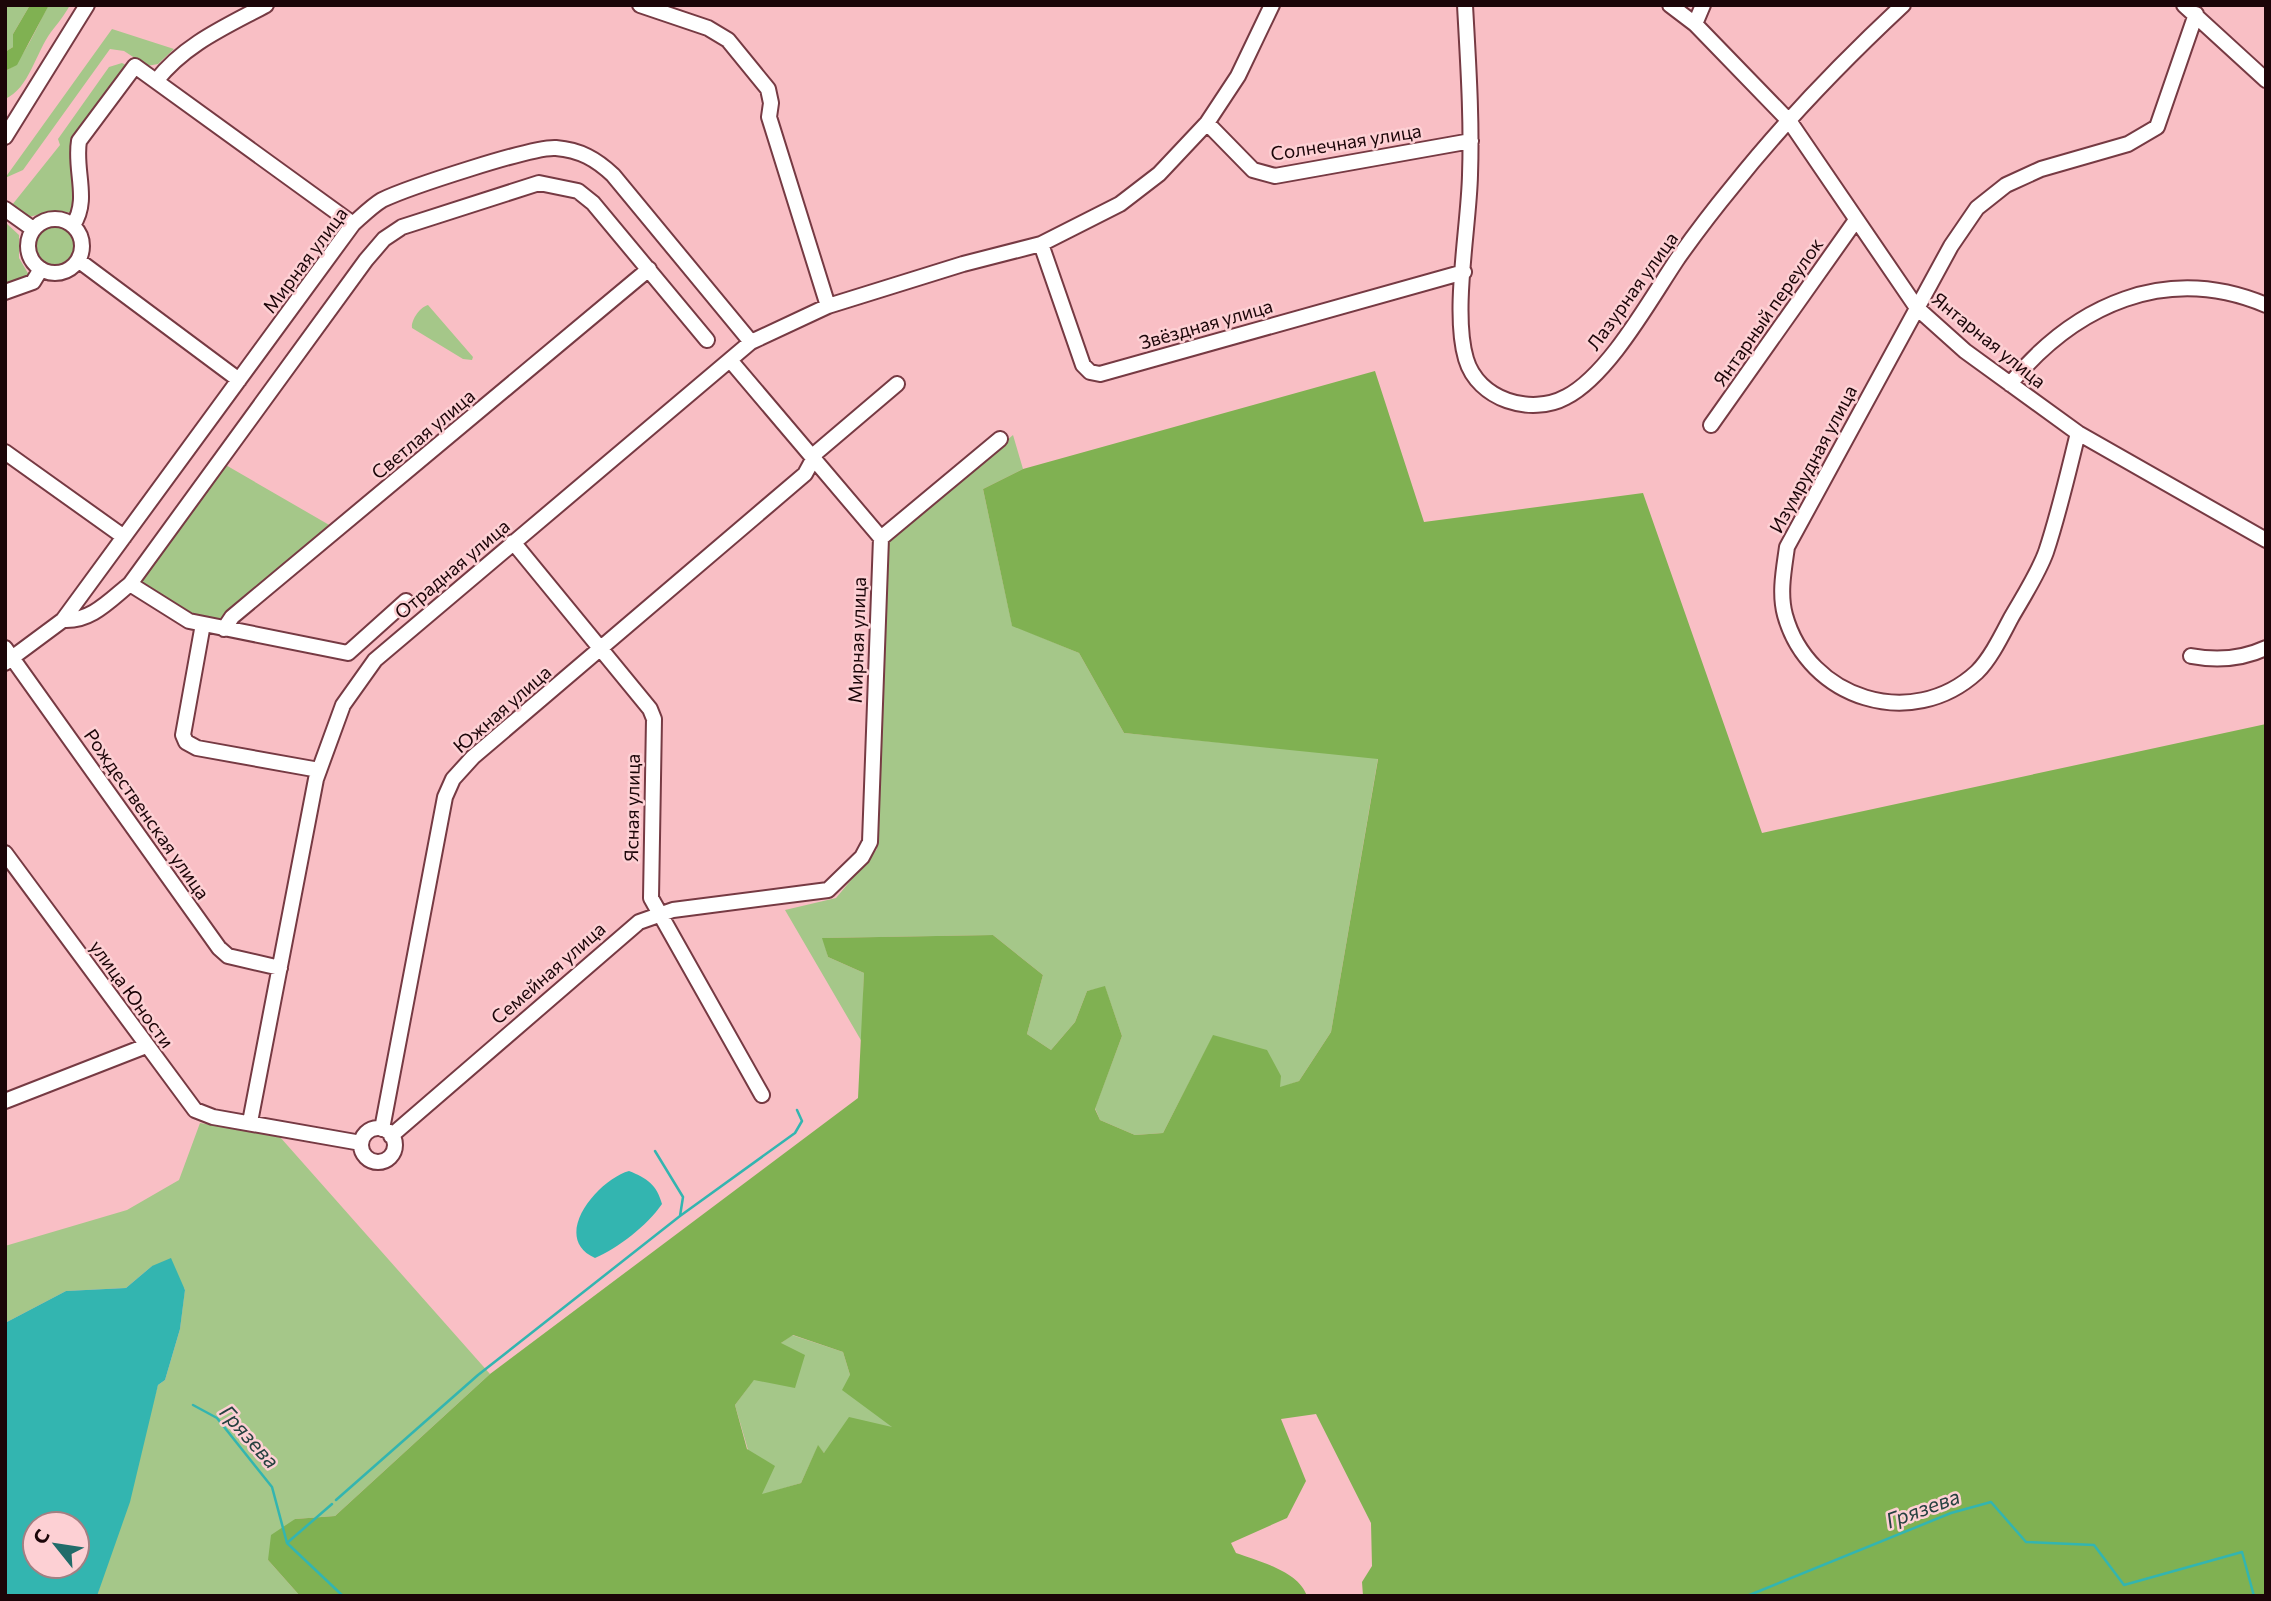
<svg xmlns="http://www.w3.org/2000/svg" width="2271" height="1601" viewBox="0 0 2271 1601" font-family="Commissioner,sans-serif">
<rect width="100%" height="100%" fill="#f9bfc5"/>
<path fill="#a5c789" d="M 5,5 L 30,5 L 13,34 L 13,47 L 5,52 Z
M 49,5 L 70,5 C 64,16 58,23 51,32 C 36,52 29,89 5,99 L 5,71 C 22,66 39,21 49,5 Z
M 112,29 L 174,49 L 158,64 L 147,66 L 124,51 L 110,49 L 23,170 L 5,178 Z
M 122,63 L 126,65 L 124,69 L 75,137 L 75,213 L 52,211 L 29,217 L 12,205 L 60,145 L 58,139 L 109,67 Z
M 5,222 L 19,235 L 19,258 L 29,275 L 26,280 L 5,284 Z
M33 246a22 22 0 1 1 44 0a22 22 0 1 1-44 0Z
M 428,305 L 473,357 L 472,360 L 463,359 L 412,328 C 411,320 420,307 428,305 Z
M 1013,435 L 1023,469 L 983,489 L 1012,625 L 1079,653 L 1124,733 L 1378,758 L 1331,1032 L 1299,1081 L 1280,1088 L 1213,1036 L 1163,1133 L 1135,1135 L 1100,1120 L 1095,1108 L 1122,1036 L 1105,987 L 1087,991 L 1075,1022 L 1051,1050 L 1027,1034 L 1043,975 L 993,935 L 823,938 L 828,957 L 864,973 L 862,1042 L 785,910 L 836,898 L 877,849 L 882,553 L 887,542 Z
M 224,464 L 331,526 L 220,620 L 194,617 L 141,585 L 141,579 Z
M 200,1123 L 280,1137 L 490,1374 L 335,1516 L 295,1519 L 268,1560 L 300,1596 L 97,1596 L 158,1385 L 165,1380 L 180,1329 L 185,1289 L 152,1266 L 126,1288 L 66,1291 L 5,1323 L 5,1246 L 127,1210 L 179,1180 Z
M 792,1335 L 843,1352 L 850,1375 L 894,1428 L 824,1453 L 818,1446 L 801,1483 L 761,1495 L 735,1405 L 781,1343 Z"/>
<path fill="#80b152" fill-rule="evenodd" d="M 30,5 L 49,5 L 17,65 L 5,71 L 5,52 L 13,47 L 13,34 Z
M 1375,371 L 1424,522 L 1643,493 L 1762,833 L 2266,724 L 2266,1596 L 1363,1596 L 1362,1582 L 1372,1566 L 1371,1523 L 1316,1414 L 1281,1419 L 1306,1481 L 1287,1518 L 1231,1543 L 1236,1553 C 1258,1561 1299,1571 1307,1596 L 300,1596 L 268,1560 L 271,1535 L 295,1519 L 335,1516 L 490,1374 L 858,1098 L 864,973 L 828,957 L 822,938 L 993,935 L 1043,975 L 1027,1034 L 1051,1050 L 1075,1022 L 1087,991 L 1105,986 L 1122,1036 L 1095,1109 L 1100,1120 L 1135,1135 L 1163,1133 L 1213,1035 L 1267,1050 L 1281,1076 L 1280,1087 L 1299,1081 L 1331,1032 L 1378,759 L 1124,733 L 1079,653 L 1012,626 L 983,489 L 1023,469 ZM 793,1335 L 843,1352 L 850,1375 L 842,1390 L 892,1427 L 849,1417 L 824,1453 L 818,1445 L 801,1483 L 762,1494 L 775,1466 L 747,1449 L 735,1405 L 754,1380 L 795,1388 L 805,1355 L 781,1343 Z"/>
<path fill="#33b5b0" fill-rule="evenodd" d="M 629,1171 C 647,1178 657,1185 662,1204 C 647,1226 618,1248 595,1258 C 549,1237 599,1179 629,1171 Z
M 171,1258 L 185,1290 L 180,1329 L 165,1380 L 158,1385 L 130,1502 L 97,1596 L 5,1596 L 5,1323 L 66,1291 L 126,1288 L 152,1266 ZM 35,1524 L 77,1524 L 77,1566 L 35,1566 Z"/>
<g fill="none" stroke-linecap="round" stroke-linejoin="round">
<path stroke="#33b5b0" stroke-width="2.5" d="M 655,1151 L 683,1197 L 680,1216
M 193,1405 L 217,1418 L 272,1487 L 287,1543 L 343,1596
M 336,1500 L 478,1375 L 680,1216 L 795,1133 L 802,1121 L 797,1110
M 287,1543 L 332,1504
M 1747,1596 L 1951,1513 L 1991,1502 L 2026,1542 L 2094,1545 L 2124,1585 L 2242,1552 L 2254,1596"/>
<g stroke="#763a43" stroke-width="18">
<path id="minor" d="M 640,5 L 708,28 L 728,40 L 768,89 L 771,103 L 769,117 L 828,306
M 1465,5 C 1468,61 1472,118 1470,175 C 1469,226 1452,312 1466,359 C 1478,400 1531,416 1566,397 C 1609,375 1651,298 1678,258 C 1695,234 1714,209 1733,186 C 1784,122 1843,61 1903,5
M 1670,5 L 1695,24 L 1790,122 L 1917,308 L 1965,351 L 2078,433 L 2266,540
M 2184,5 L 2266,80
M 1695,24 L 1703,5
M 156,81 C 185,44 225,27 266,5
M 1207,123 L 1253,170 L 1275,176 L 1471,141
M 5,137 L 87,5
M 5,209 L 33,229
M28 246a27 27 0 1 1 54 0a27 27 0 1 1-54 0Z
M 73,225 C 90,200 74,170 79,141 L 135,66 L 353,224
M 1041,244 L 1083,365 L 1090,372 L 1100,374 L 1464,272
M 78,260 L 239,380
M 5,292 L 33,282 L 41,269
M 2010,384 C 2075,305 2166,263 2266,305
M 1711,425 L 1856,220
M 2078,433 C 2068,473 2059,513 2046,552 C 2038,574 2023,597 2011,618 C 2002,635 1991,658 1977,672 C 1912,732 1808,699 1785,615 C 1779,593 1784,569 1787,547 L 1951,246 L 1977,208 L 2006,185 L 2041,169 L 2128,144 L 2157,127 L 2196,14
M 5,452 L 124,537
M 881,538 L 1000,439
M 513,542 L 650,709 L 654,719 L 651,898 L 762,1095
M 130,584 L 189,621 L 348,653 L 406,601
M 63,620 C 91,622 110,600 130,584 L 366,260 L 384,239 L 402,227 L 539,183 L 578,191 L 593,203 L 707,340
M 203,624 L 183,735 L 186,742 L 197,748 L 319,770
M 224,629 L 232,617 L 649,269
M 5,648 L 219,948 L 228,956 L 280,968
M 2191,656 C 2217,661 2242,659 2266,648
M 5,663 L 63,620 L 353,224 C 362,216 372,206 382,200 C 407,188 533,146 556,148 C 580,150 596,159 613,175 L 751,342
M 5,853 L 195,1110 L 213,1117 L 361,1143
M 5,1101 L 146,1046
M 250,1122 L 316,779 L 343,705 L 375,660 L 751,342 L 828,306 L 963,264 L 1041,244 L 1120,204 L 1159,174 L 1207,123 L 1238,76 L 1272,5
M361 1145a17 17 0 1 1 34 0a17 17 0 1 1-34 0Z
M 382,1129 L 445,797 L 453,779 L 473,757 L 805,474 L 817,452 L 897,384
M 391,1136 L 639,922 L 673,910 L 828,890 L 862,857 L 870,842 L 881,538 L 730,360"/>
</g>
<use href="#minor" stroke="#fff" stroke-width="14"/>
</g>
<g text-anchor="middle" stroke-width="5" stroke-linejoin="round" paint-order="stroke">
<g font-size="19" fill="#1b0508" stroke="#fdd0d4">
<text transform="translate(1346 142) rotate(-9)" y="7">Солнечная улица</text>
<text transform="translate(305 260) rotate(-53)" y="7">Мирная улица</text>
<text transform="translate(1632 291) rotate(-54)" y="7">Лазурная улица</text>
<text transform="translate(1768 312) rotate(-55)" y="7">Янтарный переулок</text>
<text transform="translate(1206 324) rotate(-16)" y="7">Звёздная улица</text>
<text transform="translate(1989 340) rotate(39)" y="7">Янтарная улица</text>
<text transform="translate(423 434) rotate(-40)" y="7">Светлая улица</text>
<text transform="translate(1813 459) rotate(-62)" y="7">Изумрудная улица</text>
<text transform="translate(452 569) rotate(-40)" y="7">Отрадная улица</text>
<text transform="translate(857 640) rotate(-88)" y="7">Мирная улица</text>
<text transform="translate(502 709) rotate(-41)" y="7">Южная улица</text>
<text transform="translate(632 808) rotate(-89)" y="7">Ясная улица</text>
<text transform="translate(147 814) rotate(55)" y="7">Рождественская улица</text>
<text transform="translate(548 973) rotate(-41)" y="7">Семейная улица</text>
<text transform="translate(132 994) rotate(54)" y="7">улица Юности</text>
</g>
<g font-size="21" font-style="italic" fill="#264140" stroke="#fdd0d4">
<text transform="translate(249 1437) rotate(48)" y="7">Грязева</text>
<text transform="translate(1923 1509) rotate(-20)" y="7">Грязева</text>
</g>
</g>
<rect width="2271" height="1601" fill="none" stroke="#1b0508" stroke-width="14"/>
<g transform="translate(56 1545) rotate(300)"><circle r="33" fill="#fdd0d4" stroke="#a37f82" stroke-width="2"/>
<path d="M0-5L12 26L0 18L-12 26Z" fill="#216c6a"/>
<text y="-10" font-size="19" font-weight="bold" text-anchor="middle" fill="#1b0508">С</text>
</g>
</svg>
